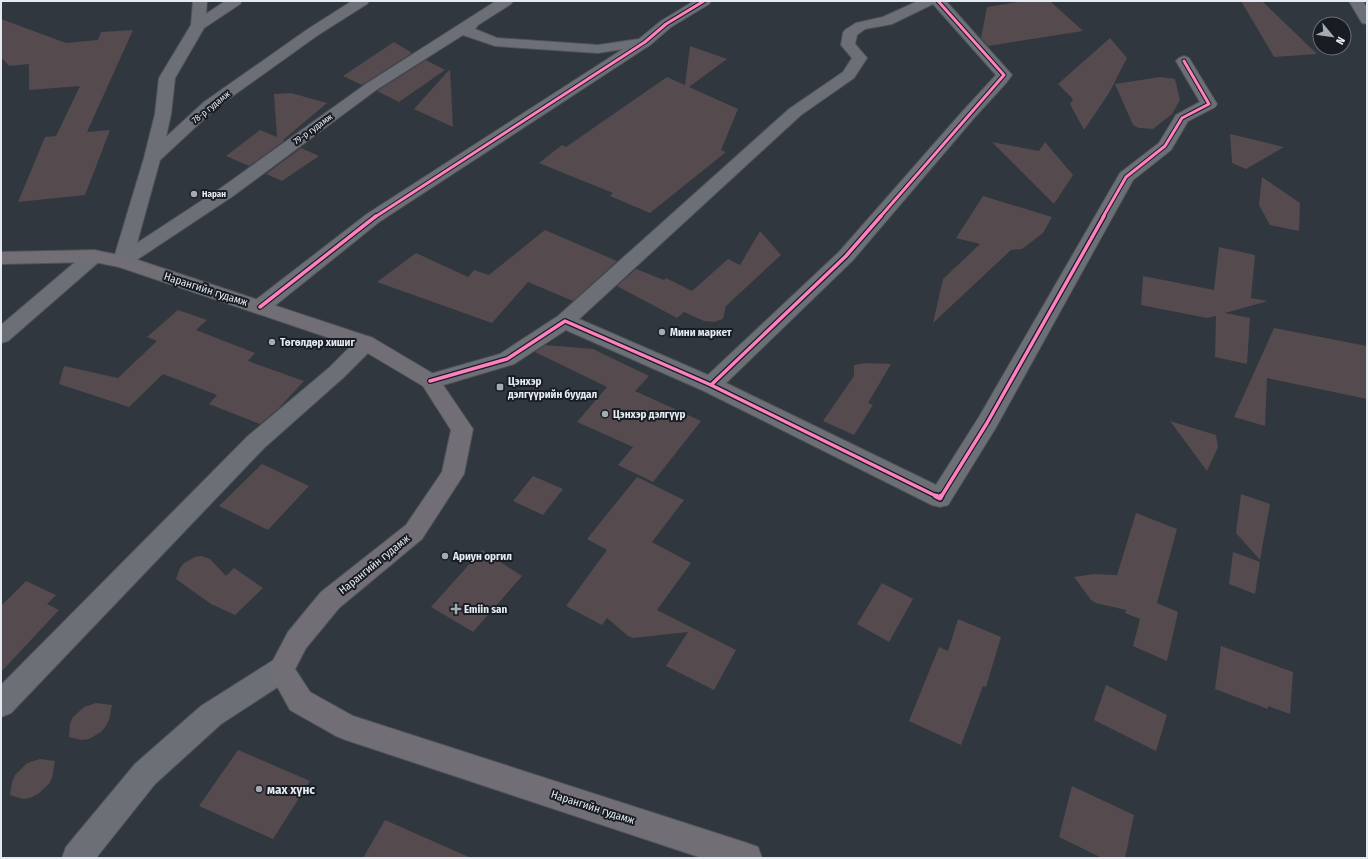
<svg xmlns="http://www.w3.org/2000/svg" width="1368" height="859" viewBox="0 0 1368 859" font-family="'Fira Sans Condensed',sans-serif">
<rect width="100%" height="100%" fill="#31373e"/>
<path fill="#554a4e" d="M 1024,1 L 1050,1 L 1083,31 L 988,46 L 981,38 L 987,7 Z
M 1241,1 L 1262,1 L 1317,54 L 1274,57 Z
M 1,19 L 66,43 L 98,40 L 101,32 L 133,30 L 87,132 L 110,130 L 85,195 L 18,202 L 45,137 L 56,136 L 80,86 L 29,90 L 29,64 L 9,66 L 1,57 Z
M 1110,38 L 1127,58 L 1109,93 L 1084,130 L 1070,104 L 1073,99 L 1058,84 Z
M 394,42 L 412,53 L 362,85 L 343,76 Z
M 690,46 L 727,59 L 689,87 L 738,109 L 721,150 L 726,152 L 650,213 L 610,196 L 613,193 L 539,163 L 562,145 L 566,147 L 667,77 L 685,85 Z
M 426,60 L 445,70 L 399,102 L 377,91 Z
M 450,69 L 453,127 L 414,109 Z
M 1160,77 L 1175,79 L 1180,100 L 1172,114 L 1153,129 L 1139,128 L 1133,125 L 1115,84 Z
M 291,93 L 327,103 L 283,140 L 284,141 L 249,166 L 226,156 L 260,130 L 277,137 L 274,94 Z
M 1230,134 L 1284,147 L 1246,169 L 1232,163 Z
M 992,142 L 1039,151 L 1045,142 L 1073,175 L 1054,204 Z
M 301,148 L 319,156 L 282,181 L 266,174 Z
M 1262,177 L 1300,203 L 1299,231 L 1270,225 L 1259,205 Z
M 983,196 L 1052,217 L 1043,233 L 1022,249 L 1011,250 L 933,323 L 943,279 L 980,244 L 956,238 Z
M 545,230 L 617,261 L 573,301 L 528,282 L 492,323 L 377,282 L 416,253 L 468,277 L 474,270 L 489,275 Z
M 760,231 L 781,255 L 726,306 L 723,319 L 714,322 L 704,321 L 684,312 L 677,318 L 617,286 L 636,269 L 664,280 L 666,278 L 692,291 L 728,259 L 740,265 Z
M 1219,247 L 1255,255 L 1251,298 L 1268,301 L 1225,313 L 1250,318 L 1247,364 L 1215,357 L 1216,316 L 1207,318 L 1141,305 L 1143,276 L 1214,290 Z
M 178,310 L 207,320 L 196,330 L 255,353 L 248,361 L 304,381 L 278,409 L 260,424 L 209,404 L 217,395 L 163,374 L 129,407 L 59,384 L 64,366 L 118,378 L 157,341 L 147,337 Z
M 1274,328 L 1367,346 L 1367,399 L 1267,378 L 1265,426 L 1234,417 Z
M 545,345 L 593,349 L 649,376 L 635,391 L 701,421 L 653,482 L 618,465 L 633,447 L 577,422 L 607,387 L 535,352 Z
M 866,363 L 891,364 L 868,403 L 873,405 L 854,435 L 823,421 L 854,376 L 854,365 Z
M 1170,421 L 1216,435 L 1218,447 L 1207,471 Z
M 262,464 L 309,486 L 268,530 L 219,506 Z
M 533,476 L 563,489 L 543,515 L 513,501 Z
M 637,477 L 684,500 L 652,542 L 691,563 L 657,610 L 736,650 L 714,690 L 666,666 L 688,632 L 633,638 L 628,636 L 607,618 L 602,625 L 566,606 L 607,550 L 587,539 Z
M 1241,494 L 1270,504 L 1260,560 L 1236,533 Z
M 1136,513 L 1177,529 L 1157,603 L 1178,612 L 1167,661 L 1133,646 L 1140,619 L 1125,613 L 1126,610 L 1096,603 L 1091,600 L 1074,577 L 1094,574 L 1117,575 Z
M 482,550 L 522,576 L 473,632 L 431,607 Z
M 1233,552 L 1260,562 L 1255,594 L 1229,584 Z
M 201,556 L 210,559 L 226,576 L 234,568 L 263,588 L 235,615 L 211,604 L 176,579 L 180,568 L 184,563 L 195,557 Z
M 26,581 L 56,595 L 47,604 L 59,610 L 1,672 L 1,606 Z
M 882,583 L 913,599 L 889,642 L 857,624 Z
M 958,619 L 1001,637 L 986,687 L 983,686 L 961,745 L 909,721 L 939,647 L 948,651 Z
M 1221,646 L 1293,672 L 1290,714 L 1268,706 L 1268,709 L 1215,689 Z
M 1106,685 L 1167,715 L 1156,751 L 1094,720 Z
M 96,703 L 112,705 L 109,720 L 106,726 L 101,732 L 89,739 L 81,740 L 69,737 L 70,724 L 72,718 L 84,707 Z
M 238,750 L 310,781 L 273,839 L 199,806 Z
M 40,759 L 55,761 L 52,778 L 49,784 L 38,794 L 30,798 L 23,799 L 10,795 L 12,782 L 15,775 L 27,763 Z
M 1072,786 L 1134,815 L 1125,858 L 1102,858 L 1059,837 Z
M 385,820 L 471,858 L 363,858 Z"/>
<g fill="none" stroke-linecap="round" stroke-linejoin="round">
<g stroke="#4f535a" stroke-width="2">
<path id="minor" d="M 193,1 L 207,1 L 206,14 L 225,1 L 242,1 L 240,4 L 204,28 L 175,78 L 171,114 L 166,137 L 204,102 L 308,29 L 352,1 L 369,1 L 367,4 L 318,35 L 216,108 L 160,160 L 137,243 L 221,188 L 366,84 L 496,1 L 513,1 L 511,4 L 478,25 L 475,29 L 497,38 L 598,45 L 639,39 L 661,21 L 694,1 L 711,1 L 709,4 L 671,27 L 650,45 L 379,222 L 267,312 L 260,314 L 253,312 L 250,307 L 253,302 L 367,214 L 623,49 L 598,53 L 495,46 L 463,35 L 376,90 L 233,196 L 129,265 L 122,267 L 115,265 L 113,261 L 144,158 L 155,114 L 159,78 L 191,25 Z
M 918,1 L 946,1 L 1012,75 L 1006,83 L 974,118 L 853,260 L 726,383 L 936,485 L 979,417 L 1120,173 L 1159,143 L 1176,115 L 1200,102 L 1176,61 L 1179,58 L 1184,56 L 1189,58 L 1217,104 L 1215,107 L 1188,121 L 1171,150 L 1133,180 L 995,429 L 948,505 L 940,507 L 932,505 L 704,391 L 566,330 L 514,364 L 430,389 L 423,386 L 419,381 L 423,376 L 500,354 L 558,316 L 789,109 L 843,72 L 852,58 L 841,45 L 843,33 L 845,30 L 856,23 L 883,17 ZM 933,4 L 996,75 L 962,112 L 839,252 L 708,375 L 579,319 L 801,115 L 854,78 L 867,58 L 855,44 L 857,35 L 865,29 L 892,24 Z
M 1349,1 L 1363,1 L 1367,8 L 1367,24 L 1362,23 Z
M 94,250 L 101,252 L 103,256 L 101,260 L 8,341 L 1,343 L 1,325 L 87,252 Z
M 366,336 L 373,338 L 376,343 L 373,348 L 344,377 L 264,448 L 11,713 L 1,717 L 1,685 L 248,436 L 330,367 L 359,338 Z
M 281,658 L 290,661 L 294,670 L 290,679 L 221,724 L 155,784 L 96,858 L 62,858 L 66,847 L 135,764 L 201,706 L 272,661 Z"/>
</g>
<g stroke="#4f535a" stroke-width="2">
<path id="major" d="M 94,250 L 129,257 L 373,338 L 437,376 L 473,429 L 464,474 L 422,539 L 339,608 L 306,648 L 295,669 L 310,692 L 353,716 L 747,843 L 758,847 L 762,858 L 702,858 L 346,740 L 336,736 L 290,710 L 268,670 L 288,632 L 321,592 L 406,525 L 442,472 L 451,430 L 423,386 L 359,348 L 119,267 L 94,262 L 1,264 L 1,252 Z"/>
</g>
<use href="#minor" fill="#6c7076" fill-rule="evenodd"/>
<use href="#major" fill="#716e75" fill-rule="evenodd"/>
<g stroke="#191d23" stroke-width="5">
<path id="cycleway-far2" d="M 375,217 L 645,42 L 666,24 L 704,1
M 880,217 L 1004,75 L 938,1
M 1103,217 L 1126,177 L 1165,146 L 1182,118 L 1209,104 L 1184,61"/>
</g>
<g stroke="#191d23" stroke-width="6">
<path id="cycleway-far1" d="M 260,307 L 376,216
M 430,381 L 507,359 L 565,321 L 711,385 L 938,497
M 711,385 L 846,256 L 881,216
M 941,497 L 987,423 L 1104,216"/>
</g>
<g stroke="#191d23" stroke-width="8">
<path id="cycleway" d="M 936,496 L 940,498 L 941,496"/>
</g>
<use href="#cycleway-far2" stroke="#ff80c0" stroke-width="3"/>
<use href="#cycleway-far1" stroke="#ff80c0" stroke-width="3.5"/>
<use href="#cycleway" stroke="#ff80c0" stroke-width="5"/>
</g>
<g fill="#a5abb3" stroke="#191d23" stroke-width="1.5">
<circle cx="194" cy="194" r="4"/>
<circle cx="662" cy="332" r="4"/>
<circle cx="272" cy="342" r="4"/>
<rect x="496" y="383" width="8" height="8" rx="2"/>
<circle cx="605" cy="414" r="4"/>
<circle cx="445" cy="556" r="4"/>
<path d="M454 603h4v4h4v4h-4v4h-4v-4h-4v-4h4z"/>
<circle cx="259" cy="789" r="4"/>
</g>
<g text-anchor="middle" stroke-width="4" stroke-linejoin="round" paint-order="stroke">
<g font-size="9" fill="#e3eaf2" stroke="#191d23">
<text transform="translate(211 107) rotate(-39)" y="3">78-р гудамж</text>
<text transform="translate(313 129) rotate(-36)" y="3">79-р гудамж</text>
</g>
<g font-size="9" font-weight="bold" fill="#e3eaf2" stroke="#191d23" text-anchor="start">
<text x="202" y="197">Наран</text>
</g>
<g font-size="11" fill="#e3eaf2" stroke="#191d23">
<text transform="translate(206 289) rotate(18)" y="4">Нарангийн гудамж</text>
<text transform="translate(374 564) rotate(-39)" y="4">Нарангийн гудамж</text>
<text transform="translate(593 807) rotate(18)" y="4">Нарангийн гудамж</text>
</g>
<g font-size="11" font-weight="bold" fill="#e3eaf2" stroke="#191d23" text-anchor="start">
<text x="670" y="336">Мини маркет</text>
<text x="280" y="346">Төгөлдөр хишиг</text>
<text x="508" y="385">Цэнхэр<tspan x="508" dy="13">дэлгүүрийн буудал</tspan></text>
<text x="613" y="418">Цэнхэр дэлгүүр</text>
<text x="453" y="560">Ариун оргил</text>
<text x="464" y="613">Emiin san</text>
</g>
<g font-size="13" font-weight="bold" fill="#e3eaf2" stroke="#191d23" text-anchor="start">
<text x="267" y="794">мах хүнс</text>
</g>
</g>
<rect width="1368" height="859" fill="none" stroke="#e3eaf2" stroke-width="4"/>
<g transform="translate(1332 36) rotate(119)"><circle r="19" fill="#191d23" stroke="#6a6f76"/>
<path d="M0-3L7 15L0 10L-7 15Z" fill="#a5abb3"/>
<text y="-6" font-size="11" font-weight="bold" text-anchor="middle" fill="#e3eaf2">N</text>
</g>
</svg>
